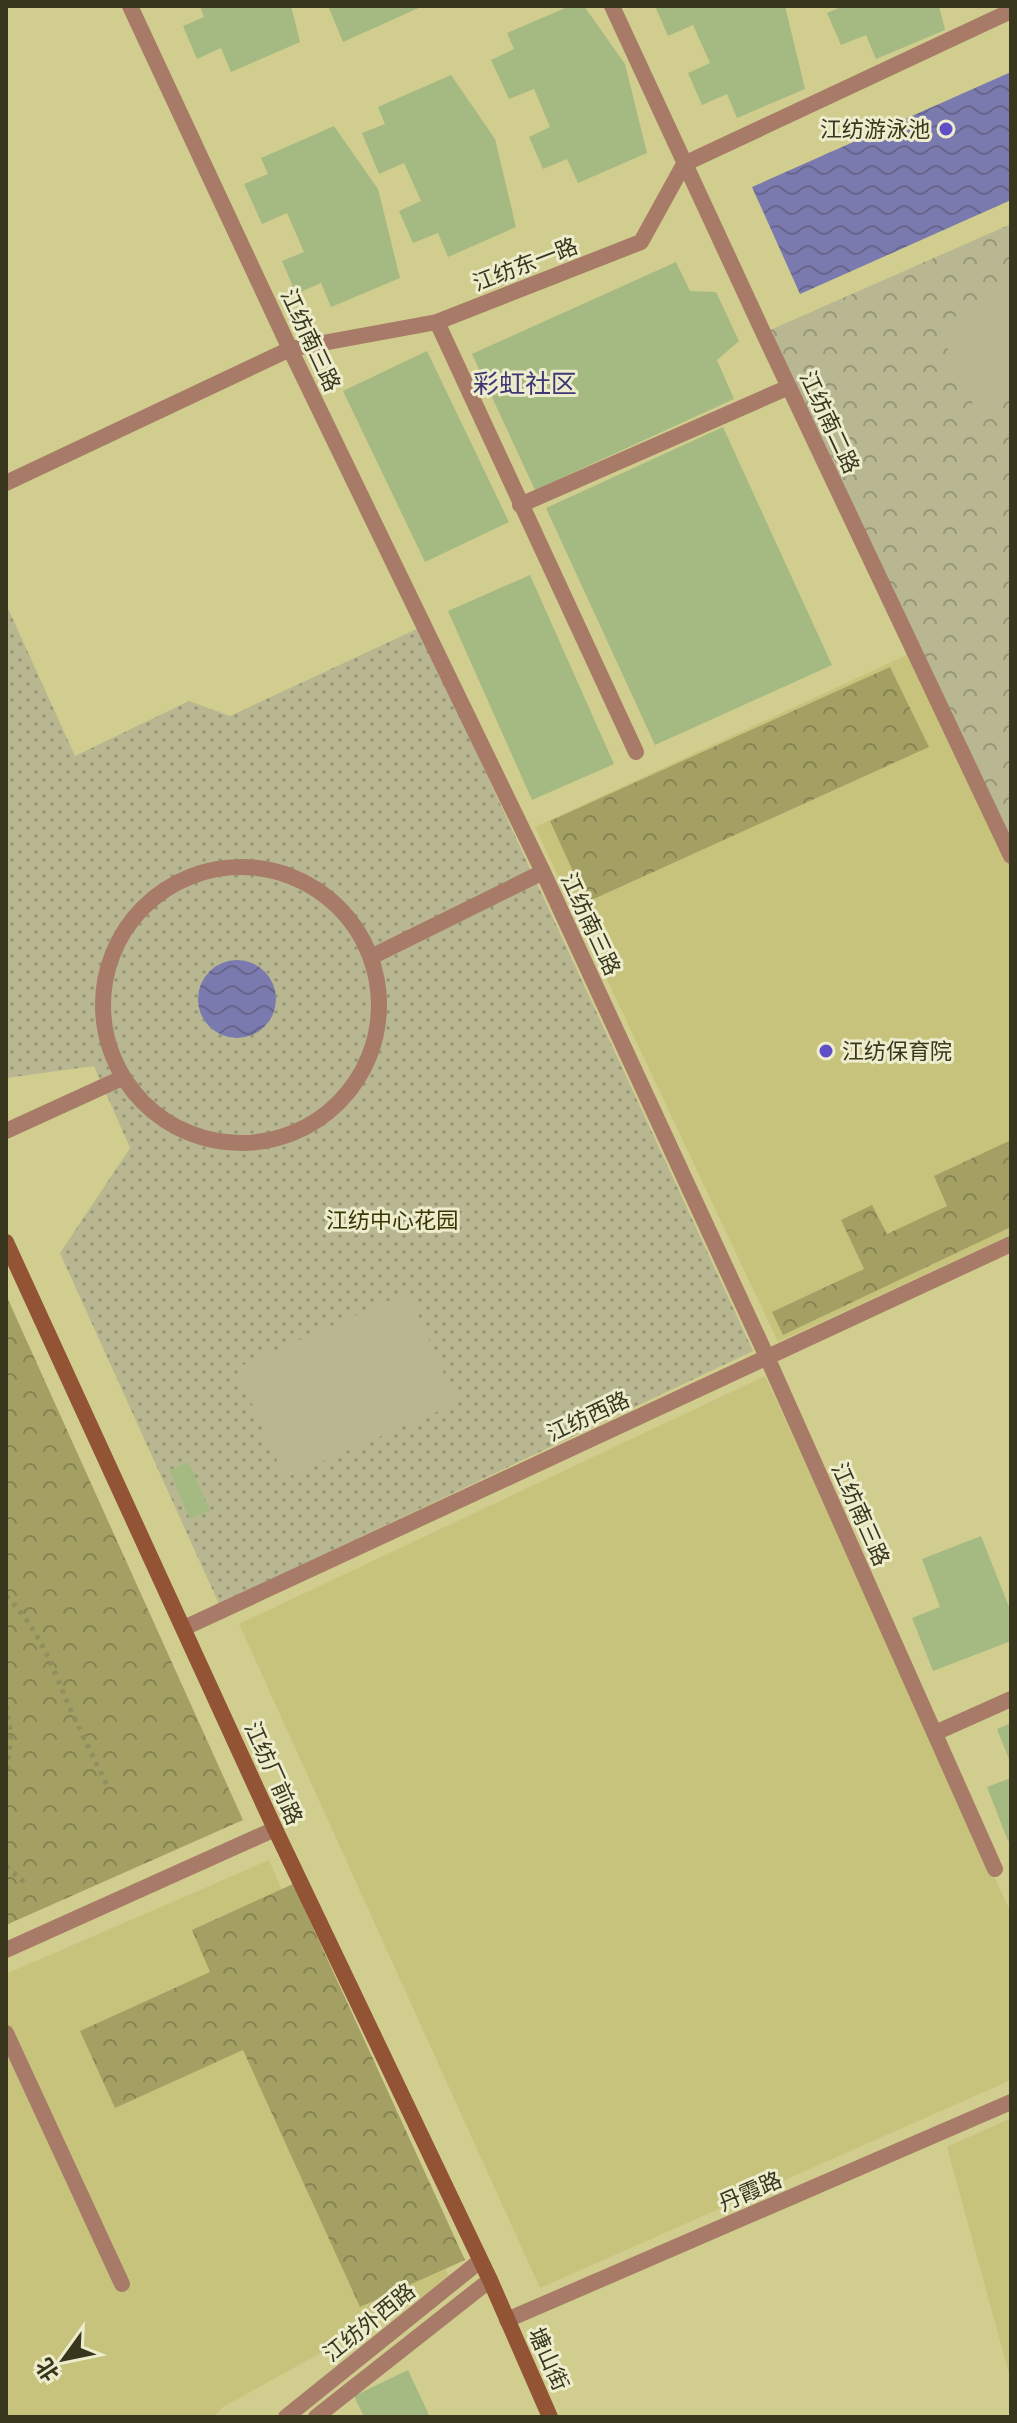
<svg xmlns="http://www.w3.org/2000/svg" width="1017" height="2423" viewBox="0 0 1017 2423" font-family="'Fira Sans Condensed','Noto Sans SC',sans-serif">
<defs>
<pattern id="forest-crowns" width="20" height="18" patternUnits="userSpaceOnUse" patternTransform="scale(2)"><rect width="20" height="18" fill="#a4a064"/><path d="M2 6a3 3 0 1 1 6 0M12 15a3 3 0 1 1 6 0" fill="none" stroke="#878352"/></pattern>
<pattern id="park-crowns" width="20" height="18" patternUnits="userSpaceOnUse" patternTransform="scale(2)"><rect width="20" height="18" fill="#b8b791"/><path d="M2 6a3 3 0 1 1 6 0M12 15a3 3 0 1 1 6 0" fill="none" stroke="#979676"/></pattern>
<pattern id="garden-dots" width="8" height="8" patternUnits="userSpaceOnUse" patternTransform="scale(2)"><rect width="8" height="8" fill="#b8b791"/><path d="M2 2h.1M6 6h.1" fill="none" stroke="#979676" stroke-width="1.8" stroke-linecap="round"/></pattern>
<pattern id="water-waves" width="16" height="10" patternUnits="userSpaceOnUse" patternTransform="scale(2)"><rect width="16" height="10" fill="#7b7aaf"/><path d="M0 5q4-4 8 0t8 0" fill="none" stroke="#66658e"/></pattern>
</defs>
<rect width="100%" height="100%" fill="#d0cd8e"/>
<path fill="#c7c37c" d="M 911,653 L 1011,866 L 1011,1235 L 778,1342 L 535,827 Z
M 765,1376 L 1011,1913 L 1011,2080 L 540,2288 L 239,1624 Z
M 269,1860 L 451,2281 L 223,2407 L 213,2417 L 6,2417 L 6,1974 Z
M 1011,2118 L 1011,2381 L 947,2147 Z"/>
<path fill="url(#forest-crowns)" d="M 890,667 L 929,747 L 587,902 L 550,821 Z
M 1011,1140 L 1011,1227 L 783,1335 L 772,1312 L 864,1269 L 841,1220 L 872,1205 L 887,1234 L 947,1206 L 934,1176 Z
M 6,1295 L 243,1820 L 6,1925 Z
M 293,1884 L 465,2260 L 360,2307 L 243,2050 L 115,2108 L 80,2031 L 210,1972 L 192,1930 Z"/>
<path fill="url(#park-crowns)" d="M 1011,224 L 1011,851 L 768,331 Z"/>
<path fill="url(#garden-dots)" d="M 6,604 L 75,756 L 189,701 L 230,716 L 419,628 L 753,1351 L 219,1604 L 60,1253 L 130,1148 L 94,1066 L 6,1078 Z"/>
<path fill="#b8b791" d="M 1011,291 L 1011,399 L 978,415 L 937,325 Z
M 408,1292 L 457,1403 L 285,1478 L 236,1368 Z"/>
<path fill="url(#water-waves)" d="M 1011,72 L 1011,200 L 800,294 L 752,187 Z
M198 999a39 39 0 1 1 78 0a39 39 0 1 1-78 0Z"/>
<path fill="#a5ba82" d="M 200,6 L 291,6 L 300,42 L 231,72 L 221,48 L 197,59 L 183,26 L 204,17 Z
M 328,6 L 423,6 L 343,42 Z
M 570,6 L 584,6 L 625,64 L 647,153 L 578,183 L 567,159 L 543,169 L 529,137 L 550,127 L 534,89 L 509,99 L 491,60 L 514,49 L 507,33 Z
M 655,6 L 785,6 L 805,89 L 737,118 L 727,94 L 702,105 L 688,73 L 710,63 L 693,25 L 668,36 Z
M 843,6 L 939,6 L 945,30 L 876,59 L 866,35 L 841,45 L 827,13 Z
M 451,75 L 495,139 L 516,227 L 448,257 L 438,233 L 413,243 L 399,211 L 421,201 L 404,163 L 379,174 L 362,133 L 385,124 L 378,107 Z
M 334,126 L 378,189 L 400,278 L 331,307 L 321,283 L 296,294 L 282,261 L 304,252 L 287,213 L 262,224 L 244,184 L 268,174 L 261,158 Z
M 676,262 L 690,291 L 716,292 L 739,341 L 717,360 L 734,399 L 535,490 L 472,354 Z
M 427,351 L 509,522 L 425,562 L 343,391 Z
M 723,427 L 832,665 L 655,745 L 546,508 Z
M 530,575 L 614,764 L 532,800 L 448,611 Z
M 189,1462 L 210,1511 L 190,1519 L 169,1470 Z
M 981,1536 L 1011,1612 L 1011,1641 L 933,1671 L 912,1618 L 940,1607 L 922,1559 Z
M 1011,1723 L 1011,1764 L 997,1729 Z
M 1011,1778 L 1011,1840 L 1008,1841 L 987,1787 Z
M 408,2370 L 430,2417 L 364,2417 L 354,2396 Z"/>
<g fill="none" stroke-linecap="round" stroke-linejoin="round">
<path stroke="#918e5f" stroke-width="5" stroke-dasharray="4 6" stroke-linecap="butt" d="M 6,1596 C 43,1633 52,1669 73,1715 C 85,1740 97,1765 109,1789
M 6,1706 L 11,1734 L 6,1777
M 6,1866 L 24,1882"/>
<path stroke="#a77b67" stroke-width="16" d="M 437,322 L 636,752
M 520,505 L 789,387
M 6,1131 L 122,1078
M 935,1733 L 1011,1699
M 6,2033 L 122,2284"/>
<path stroke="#a77b67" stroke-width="16" d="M 130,6 L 290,349 L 543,872 L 767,1357 L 995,1869
M 612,6 L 762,330 L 1011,856
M 6,483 L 290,349 L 437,322 L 641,242 L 684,164 L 1011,11
M103 1005a138 138 0 1 1 276 0a138 138 0 1 1-276 0Z
M 371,957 L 543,872
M 184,1628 L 1011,1244
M 6,1950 L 275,1829
M 507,2320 L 1011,2102
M 286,2417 L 480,2261
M 316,2417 L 490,2280"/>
<path stroke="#935335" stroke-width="16" d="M 6,1242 L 275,1829 L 490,2280 L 550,2417"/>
</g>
<g fill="#604ec7" stroke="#edeccd" stroke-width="3">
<circle cx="946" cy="129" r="8"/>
<circle cx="826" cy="1051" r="8"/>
</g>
<g text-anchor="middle" stroke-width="6" stroke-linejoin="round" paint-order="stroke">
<g font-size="22" fill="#38361c" stroke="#edeccd" text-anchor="end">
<text x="930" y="137">江纺游泳池</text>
<text x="842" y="1059" text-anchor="start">江纺保育院</text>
</g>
<g font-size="22" fill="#38361c" stroke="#edeccd">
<text transform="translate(525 264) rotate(-21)" y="8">江纺东一路</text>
<text transform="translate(311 340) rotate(65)" y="8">江纺南三路</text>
<text transform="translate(830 422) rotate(65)" y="8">江纺南二路</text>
<text transform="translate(591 924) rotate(65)" y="8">江纺南三路</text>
<text transform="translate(588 1416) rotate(-25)" y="8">江纺西路</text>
<text transform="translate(861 1514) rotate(66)" y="8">江纺南三路</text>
<text transform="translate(274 1773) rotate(66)" y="8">江纺厂前路</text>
<text transform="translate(750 2191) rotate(-23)" y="8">丹霞路</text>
<text transform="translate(369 2322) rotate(-39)" y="8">江纺外西路</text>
<text transform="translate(549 2359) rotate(66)" y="8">塘山街</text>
</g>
<g font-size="22" fill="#393503" stroke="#edeccd">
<text x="392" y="1228">江纺中心花园</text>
</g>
<g font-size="26" fill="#3d3774" stroke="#edeccd">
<text x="525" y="393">彩虹社区</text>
</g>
</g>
<rect width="1017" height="2423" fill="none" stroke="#38361c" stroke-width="16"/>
<g transform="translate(64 2359) rotate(237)" stroke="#edeccd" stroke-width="6" paint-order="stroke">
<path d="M0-6L14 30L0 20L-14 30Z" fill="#38361c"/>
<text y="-12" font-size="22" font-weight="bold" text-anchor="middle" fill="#38361c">北</text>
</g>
</svg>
